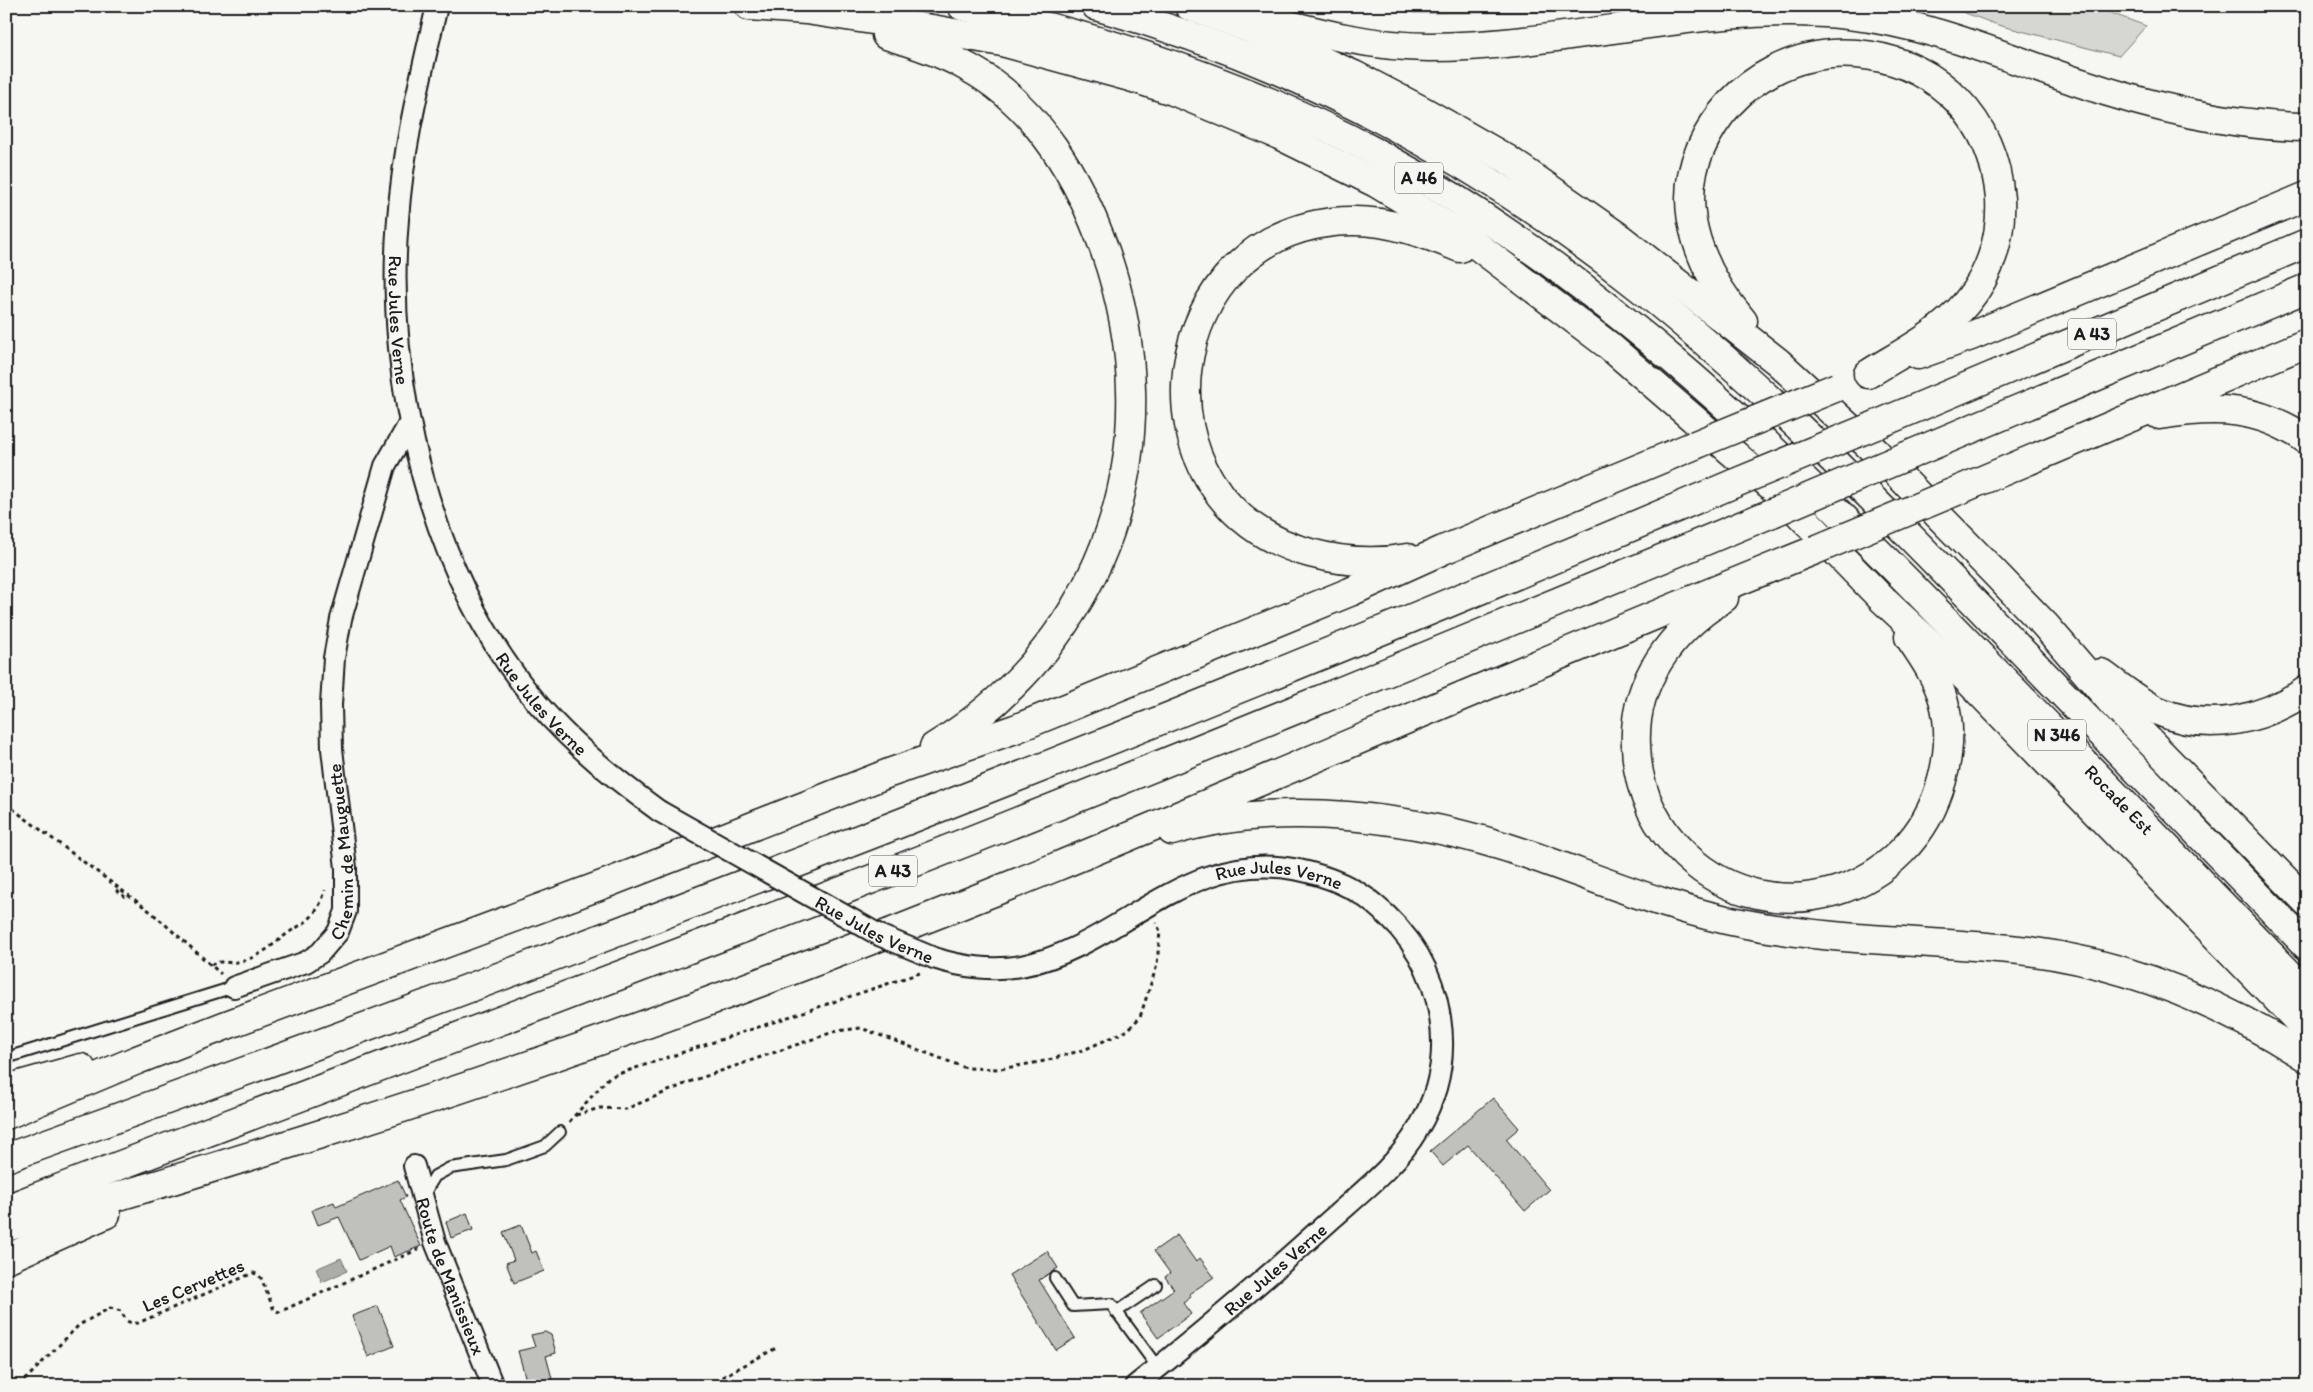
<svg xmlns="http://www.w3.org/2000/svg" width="2313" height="1392" viewBox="0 0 2313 1392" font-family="Itim,sans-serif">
<rect width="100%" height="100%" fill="#f6f6f2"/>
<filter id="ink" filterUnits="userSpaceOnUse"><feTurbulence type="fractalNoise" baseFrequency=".02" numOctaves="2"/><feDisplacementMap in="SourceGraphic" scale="10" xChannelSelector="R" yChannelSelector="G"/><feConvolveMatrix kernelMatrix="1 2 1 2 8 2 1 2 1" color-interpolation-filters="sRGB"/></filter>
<g filter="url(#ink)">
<path fill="#d6d6d2" stroke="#797977" d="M 1376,6 L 1598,6 L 1570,12 L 1414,13 Z
M 1946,6 L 2092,6 L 2146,26 L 2119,56 L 1998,25 Z"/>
<path fill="#acaca9" stroke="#727271" d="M 341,1258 L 347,1271 L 322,1282 L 316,1269 Z"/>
<path fill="#c0c0bd" stroke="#1c1c1c" d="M 1493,1098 L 1519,1128 L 1506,1139 L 1549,1190 L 1525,1211 L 1468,1145 L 1443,1166 L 1430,1151 Z
M 398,1180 L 406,1197 L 400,1200 L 421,1246 L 394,1257 L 390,1246 L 359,1260 L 339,1217 L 318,1225 L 312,1210 L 334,1202 L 336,1207 Z
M 467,1213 L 473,1230 L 451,1238 L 446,1222 Z
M 521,1225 L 532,1253 L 536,1251 L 544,1271 L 514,1283 L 506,1263 L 514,1260 L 503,1232 Z
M 1177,1235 L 1196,1262 L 1200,1258 L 1214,1277 L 1189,1294 L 1191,1297 L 1183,1303 L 1191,1314 L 1158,1338 L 1140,1313 L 1174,1289 L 1165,1277 L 1170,1273 L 1154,1251 Z
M 1047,1251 L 1058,1268 L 1039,1280 L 1075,1338 L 1056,1350 L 1009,1275 Z
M 378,1306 L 394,1346 L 368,1357 L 352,1316 Z
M 545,1332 L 551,1335 L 556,1353 L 546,1356 L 554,1386 L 533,1386 L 531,1379 L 526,1380 L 518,1351 L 535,1347 L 531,1335 Z"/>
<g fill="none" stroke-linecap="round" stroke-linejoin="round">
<g stroke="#1c1c1c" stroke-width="14">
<path id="lane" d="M 6,1058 L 234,987
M 423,1196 L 435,1176 L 450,1168 L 506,1160 L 545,1146 L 560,1132
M 1055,1278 L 1073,1306 L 1111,1304 L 1158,1368
M 1116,1312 L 1156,1285"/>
</g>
<g stroke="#1c1c1c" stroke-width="24">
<g id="street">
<path id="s1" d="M 437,6 C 421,76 403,147 398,219 C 384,382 430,577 538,704 C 573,745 616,780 659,811"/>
<path id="s2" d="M 934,958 C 961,967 993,971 1021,966 C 1121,947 1186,846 1299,870 C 1327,876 1353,886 1374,904 C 1410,933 1433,971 1440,1017 C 1446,1056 1439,1094 1418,1129 C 1396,1167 1358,1195 1326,1224 C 1264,1280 1201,1334 1135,1386"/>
<path id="s3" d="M 234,987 L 306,962 L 320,953 L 338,932 L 346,911 L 346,868 L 332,749 L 331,705 L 334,658 L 341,619 L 385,466 L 409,424"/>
<path id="s4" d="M 414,1166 L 435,1242 L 493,1386"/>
</g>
</g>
<g stroke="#1c1c1c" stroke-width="31">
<g id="highway">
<path d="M 749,6 L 806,10 L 932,29 L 1002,42 L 1130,77 L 1173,91 L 1279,135 L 1376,183 L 1467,238 L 1608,345 L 1777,491 L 1882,599 L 1957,669 L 2307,1030"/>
<path id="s5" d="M 962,6 C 1107,38 1247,84 1379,154 C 1606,277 1789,460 1968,643 C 2081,760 2194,876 2307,992"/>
<path d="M 1096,6 C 1293,61 1480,160 1640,288 C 1772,393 1891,516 2008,637 C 2108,740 2207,843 2307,946"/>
<path d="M 1189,6 L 1248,28 L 1354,75 L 1423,111 L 1507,159 L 1616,235 L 1778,362 L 1877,453 L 1991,569 L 2045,625 L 2115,706 L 2307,902"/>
<path d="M 1255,16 C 1312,31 1369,47 1429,47 C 1571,47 1705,0 1848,15 C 1927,23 2000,55 2075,81 C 2150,107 2227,126 2307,127"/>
<path d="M 886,35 C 915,44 943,53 969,68 C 1038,106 1080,180 1105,251 C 1172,443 1109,639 934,747"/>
<path d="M 1743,321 C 1703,274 1674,210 1700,150 C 1766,0 1987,32 2000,199 C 2002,236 1991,273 1967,302 C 1941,334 1903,352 1868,374"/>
<path d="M 1918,355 L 1971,336 L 2307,196"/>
<path d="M 2159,415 C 2215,406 2259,406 2307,440"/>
<path d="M 1876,425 L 2307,243"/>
<path d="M 1909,455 L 2307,288"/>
<path d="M 1947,495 L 2307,343"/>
<path d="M 1408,558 C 1375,564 1343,562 1310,553 C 1123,503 1156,224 1351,221 C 1388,220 1426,234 1460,248"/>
<path d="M 1724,598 C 1672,631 1633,681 1636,745 C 1637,789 1654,826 1686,856 C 1773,937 1912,894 1942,780 C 1949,754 1951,726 1943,699 C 1936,676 1922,656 1909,637"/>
<path d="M 2101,673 C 2119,686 2138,702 2158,711 C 2209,733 2263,720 2307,690"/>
<path d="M 1172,831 C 1283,798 1419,817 1527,854 C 1599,879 1671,910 1746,924 C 1839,942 1934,940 2028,951 C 2129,964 2222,1003 2307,1058"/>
<path d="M 6,1089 L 81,1068"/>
<path d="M 6,1115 L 137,1060 L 224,1026 L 610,882 L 889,773 L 1015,729 L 1350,592 L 1443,550 L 1695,445"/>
<path d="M 6,1158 C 588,949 1166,725 1735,483"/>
<path d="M 6,1209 C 285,1101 566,998 844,890 C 1155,769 1464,641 1772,513"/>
<path d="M 6,1227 C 107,1201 206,1170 305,1139 C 558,1060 807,968 1053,868 C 1308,763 1560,652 1815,550"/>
<path d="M 6,1259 L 106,1214"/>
</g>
</g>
<path stroke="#1c1c1c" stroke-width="3" stroke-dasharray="4 4" stroke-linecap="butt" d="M 6,804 L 151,912 L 221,974
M 116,890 L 125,897
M 211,965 C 220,959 227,964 237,962 C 258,959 272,945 288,933 C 295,928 304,924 310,918 C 317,911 323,900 325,890
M 576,1115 L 600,1108 L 626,1109 L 692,1081 L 836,1031 L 861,1028 L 966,1068 L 1000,1069 L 1045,1061 L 1086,1049 L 1128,1030 L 1140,1017 L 1157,965 L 1160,931 L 1156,923
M 569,1122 L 609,1077 L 920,973
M 19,1386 L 79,1325 L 110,1308 L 121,1311 C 126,1320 127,1324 138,1323 L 253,1273 L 257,1274 L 261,1278 L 274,1310 L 279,1312 L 419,1249
M 723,1386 L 724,1376 L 778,1347"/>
<use href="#lane" stroke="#f6f6f2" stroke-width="10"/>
<use href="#street" stroke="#f6f6f2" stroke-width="20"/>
<use href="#highway" stroke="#f6f6f2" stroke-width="28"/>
<g stroke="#1c1c1c" stroke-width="24" stroke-linecap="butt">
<g id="street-bridge">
<path id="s6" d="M 659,811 L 881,936 L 934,958"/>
</g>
</g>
<g stroke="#1c1c1c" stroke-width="31" stroke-linecap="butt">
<path id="highway-bridge" d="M 1695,445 L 1837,387
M 1735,483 L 1876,425
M 1772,513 L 1909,455
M 1815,550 L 1947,495"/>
</g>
<use href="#street-bridge" stroke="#f6f6f2" stroke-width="20"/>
<use href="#highway-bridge" stroke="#f6f6f2" stroke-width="28"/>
</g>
</g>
<g text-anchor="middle" stroke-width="4" stroke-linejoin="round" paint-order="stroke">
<g fill="#f6f6f2" stroke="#5d5d5c" stroke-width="1">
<rect x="1395" y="162.5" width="48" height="31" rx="4"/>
<rect x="2068" y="318.5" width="48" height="31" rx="4"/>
<rect x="2028" y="719.5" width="58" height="31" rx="4"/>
<rect x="869" y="855.5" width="48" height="31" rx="4"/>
</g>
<g font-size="18" font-weight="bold" fill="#1c1c1c">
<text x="1419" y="184">A 46</text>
<text x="2092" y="340">A 43</text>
<text x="2057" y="741">N 346</text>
<text x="893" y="877">A 43</text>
</g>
<g font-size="19" fill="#1c1c1c" stroke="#f6f6f2">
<text dy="7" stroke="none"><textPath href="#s1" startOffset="318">Rue Jules Verne</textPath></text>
<text dy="7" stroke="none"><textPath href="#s1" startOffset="736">Rue Jules Verne</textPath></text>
<text dy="7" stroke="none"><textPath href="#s5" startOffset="1430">Rocade Est</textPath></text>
<text dy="7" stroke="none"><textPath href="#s3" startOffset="202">Chemin de Mauguette</textPath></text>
<text dy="7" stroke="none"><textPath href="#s2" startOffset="369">Rue Jules Verne</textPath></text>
<text dy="7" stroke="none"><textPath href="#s6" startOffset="246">Rue Jules Verne</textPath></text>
<text transform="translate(1275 1269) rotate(-41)" y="7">Rue Jules Verne</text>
<text dy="7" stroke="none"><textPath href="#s4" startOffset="116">Route de Manissieux</textPath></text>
<text transform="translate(193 1285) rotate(-23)" y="7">Les Cervettes</text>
</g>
</g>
<rect width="2313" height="1392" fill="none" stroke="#f6f6f2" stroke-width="25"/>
<rect x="12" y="12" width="2288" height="1367" fill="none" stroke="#1c1c1c" stroke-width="2" filter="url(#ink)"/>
</svg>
